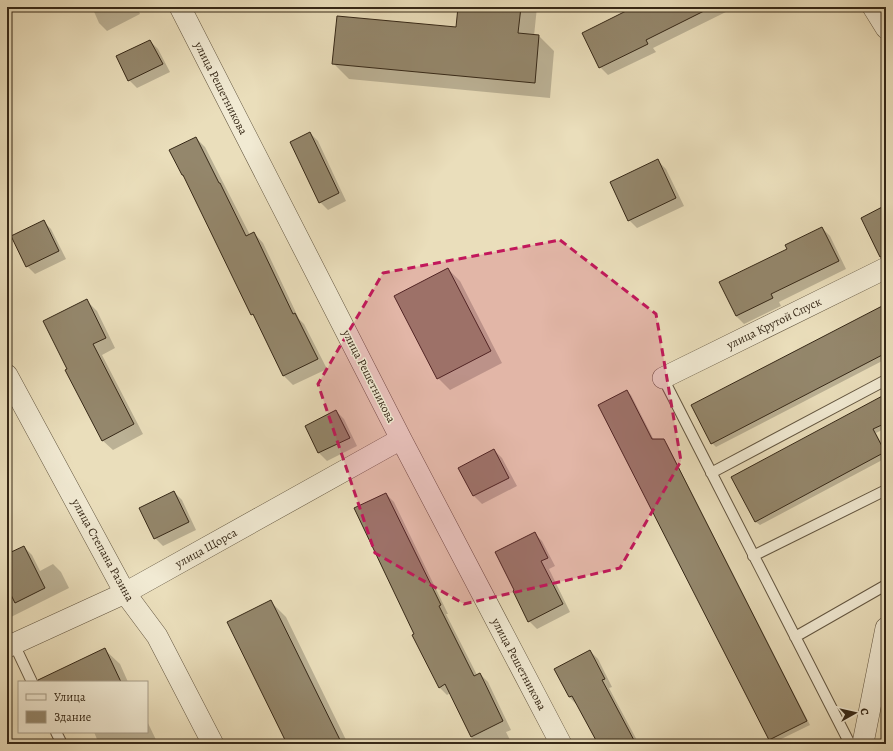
<svg xmlns="http://www.w3.org/2000/svg" width="893" height="751" viewBox="0 0 893 751" font-family="Alegreya,serif">
<rect width="100%" height="100%" fill="#eadebb"/>
<filter id="stains"><feTurbulence type="fractalNoise" baseFrequency=".005" numOctaves="4"/><feColorMatrix values="0 0 0 0 .2 0 0 0 0 .09 0 0 0 0 .02 0 0 0 .5 -.17"/></filter>
<radialGradient id="worn" r=".72"><stop offset=".6" stop-color="#630" stop-opacity="0"/><stop offset="1" stop-color="#630" stop-opacity=".3"/></radialGradient>
<path fill="#0003" d="M 92,7 L 137,7 L 140,14 L 107,31 L 99,23 Z
M 459,7 L 537,7 L 534,36 L 539,36 L 554,51 L 550,98 L 349,79 L 333,63 L 457,29 Z
M 636,7 L 736,7 L 653,48 L 656,52 L 608,75 L 600,67 L 583,33 Z
M 150,41 L 158,49 L 170,72 L 137,88 L 129,80 Z
M 310,133 L 318,141 L 346,201 L 328,210 L 320,202 Z
M 196,138 L 205,147 L 250,235 L 254,233 L 263,243 L 299,319 L 304,324 L 327,369 L 293,385 L 284,376 L 256,319 L 252,314 L 186,178 L 182,175 Z
M 658,161 L 666,169 L 684,206 L 637,228 L 629,220 Z
M 43,221 L 51,229 L 66,259 L 35,274 L 27,266 Z
M 822,228 L 830,236 L 846,269 L 779,302 L 781,306 L 744,324 L 736,316 L 788,249 Z
M 448,269 L 460,281 L 502,363 L 450,390 L 438,378 Z
M 86,300 L 97,311 L 115,348 L 102,355 L 143,434 L 113,450 L 102,440 L 68,370 Z
M 886,305 L 886,359 L 716,447 L 712,443 Z
M 627,391 L 631,395 L 654,440 L 663,440 L 667,444 L 810,725 L 773,743 L 770,740 Z
M 886,396 L 886,428 L 876,433 L 886,452 L 886,458 L 760,525 L 756,522 L 732,478 Z
M 336,411 L 344,419 L 357,446 L 327,461 L 319,453 L 306,426 Z
M 494,450 L 502,458 L 517,486 L 482,504 L 474,496 L 460,468 Z
M 174,492 L 182,500 L 196,530 L 163,546 L 155,538 Z
M 386,494 L 394,502 L 448,614 L 446,614 L 477,675 L 480,674 L 488,682 L 511,730 L 506,732 L 512,744 L 475,744 L 450,693 L 447,695 L 439,687 L 415,635 Z
M 534,533 L 542,541 L 555,566 L 549,569 L 570,612 L 537,629 L 529,621 Z
M 24,547 L 32,555 L 40,571 L 53,564 L 61,572 L 69,588 L 7,619 L 7,587 L 8,587 L 7,584 L 7,555 Z
M 271,602 L 286,617 L 348,744 L 288,744 Z
M 104,649 L 120,664 L 128,682 L 69,682 Z
M 590,651 L 598,659 L 612,687 L 609,688 L 639,744 L 599,744 L 577,705 L 569,697 Z
M 147,721 L 158,744 L 99,744 L 94,732 L 147,732 Z"/>
<path fill="#94876c" stroke="#362817" d="M 458,7 L 521,7 L 518,33 L 539,35 L 535,83 L 332,64 L 337,16 L 456,27 Z
M 634,7 L 712,7 L 646,40 L 648,44 L 599,68 L 582,33 Z
M 150,40 L 163,64 L 128,81 L 116,56 Z
M 310,132 L 339,193 L 319,203 L 290,142 Z
M 196,137 L 219,183 L 220,183 L 246,236 L 254,232 L 293,314 L 295,313 L 318,359 L 283,376 L 253,314 L 251,315 L 183,175 L 182,175 L 169,150 Z
M 658,159 L 676,198 L 628,221 L 610,182 Z
M 886,205 L 886,256 L 880,257 L 861,218 Z
M 44,220 L 59,251 L 26,267 L 11,236 Z
M 822,227 L 839,261 L 771,294 L 773,298 L 736,316 L 719,282 L 787,249 L 785,245 Z
M 448,268 L 491,351 L 437,379 L 394,296 Z
M 87,299 L 106,338 L 93,344 L 134,424 L 102,441 L 65,370 L 67,369 L 43,321 Z
M 886,304 L 886,353 L 711,444 L 691,405 Z
M 627,390 L 652,439 L 664,439 L 807,721 L 769,740 L 598,405 Z
M 886,394 L 886,423 L 873,429 L 885,452 L 755,522 L 731,477 Z
M 336,410 L 350,438 L 318,453 L 305,426 Z
M 494,449 L 509,478 L 473,496 L 458,468 Z
M 174,491 L 189,522 L 154,539 L 139,508 Z
M 386,493 L 441,605 L 439,606 L 474,676 L 480,673 L 503,721 L 471,737 L 445,684 L 439,688 L 412,635 L 414,634 L 354,508 Z
M 535,532 L 548,558 L 541,561 L 563,604 L 528,622 L 513,591 L 514,590 L 495,552 Z
M 24,546 L 45,588 L 15,603 L 7,587 L 7,554 Z
M 271,600 L 342,744 L 287,744 L 227,622 Z
M 105,648 L 121,682 L 38,682 L 38,680 Z
M 590,650 L 605,679 L 602,680 L 636,744 L 598,744 L 572,696 L 569,697 L 554,669 Z"/>
<g fill="none" stroke-linecap="round" stroke-linejoin="round">
<g stroke="#635640" stroke-width="12">
<path id="lane" d="M 663,378 L 850,744
M 711,473 L 886,380
M 753,556 L 886,490
M 795,637 L 886,585
M 14,644 L 32,682
M 56,732 L 62,744"/>
</g>
<g stroke="#635640" stroke-width="22">
<path id="street" d="M 180,7 L 401,439 L 561,744
M 873,7 L 886,28
M 7,375 L 125,593 L 157,636 L 213,744
M 663,378 L 886,268
M 7,647 L 125,593 L 401,439
M 863,743 L 886,628"/>
</g>
<use href="#lane" stroke="#f1ead3" stroke-width="10"/>
<use href="#street" stroke="#f1ead3" stroke-width="21"/>
</g>
<path fill="#c2185b" fill-opacity="0.2" stroke="#c2185b" stroke-width="3" stroke-dasharray="8 5" stroke-linejoin="round" d="M 560,240 L 656,314 L 681,461 L 620,568 L 464,604 L 375,553 L 318,384 L 383,273 Z"/>
<g text-anchor="middle" stroke-width="3" stroke-linejoin="round" paint-order="stroke">
<g font-size="12" fill="#362817" stroke="#f1ead3">
<text transform="translate(221 88) rotate(63)" y="4">улица Решетникова</text>
<text transform="translate(774 323) rotate(-26)" y="4">улица Крутой Спуск</text>
<text transform="translate(369 376) rotate(63)" y="4">улица Решетникова</text>
<text transform="translate(206 548) rotate(-29)" y="4">улица Щорса</text>
<text transform="translate(103 550) rotate(61)" y="4">улица Степана Разина</text>
<text transform="translate(519 664) rotate(62)" y="4">улица Решетникова</text>
</g>
</g>
<rect width="893" height="751" fill="none" stroke="#eadebb" stroke-width="24"/>
<rect x="8" y="8" width="877" height="735" fill="none" stroke="#362817" stroke-width="2"/>
<rect x="12" y="12" width="869" height="727" fill="none" stroke="#362817"/>
<rect x="18" y="681" width="130" height="52" fill="#f1ead3" stroke="#a69c88"/>
<rect x="26" y="694" width="20" height="6" fill="#f1ead3" stroke="#a69c88"/>
<text x="54" y="701" font-size="12" fill="#362817">Улица</text>
<rect x="26" y="711" width="20" height="12" fill="#94876c" stroke="#a69c88"/>
<text x="54" y="721" font-size="12" fill="#362817">Здание</text>
<g transform="translate(855 713) rotate(82)" stroke="#f1ead3" stroke-width="3" paint-order="stroke">
<path d="M0-3L7 15L0 10L-7 15Z" fill="#362817"/>
<text y="-6" font-size="11" font-weight="bold" text-anchor="middle" fill="#362817">С</text>
</g>
<rect width="100%" height="100%" filter="url(#stains)"/>
<rect width="100%" height="100%" fill="url(#worn)"/>
</svg>
